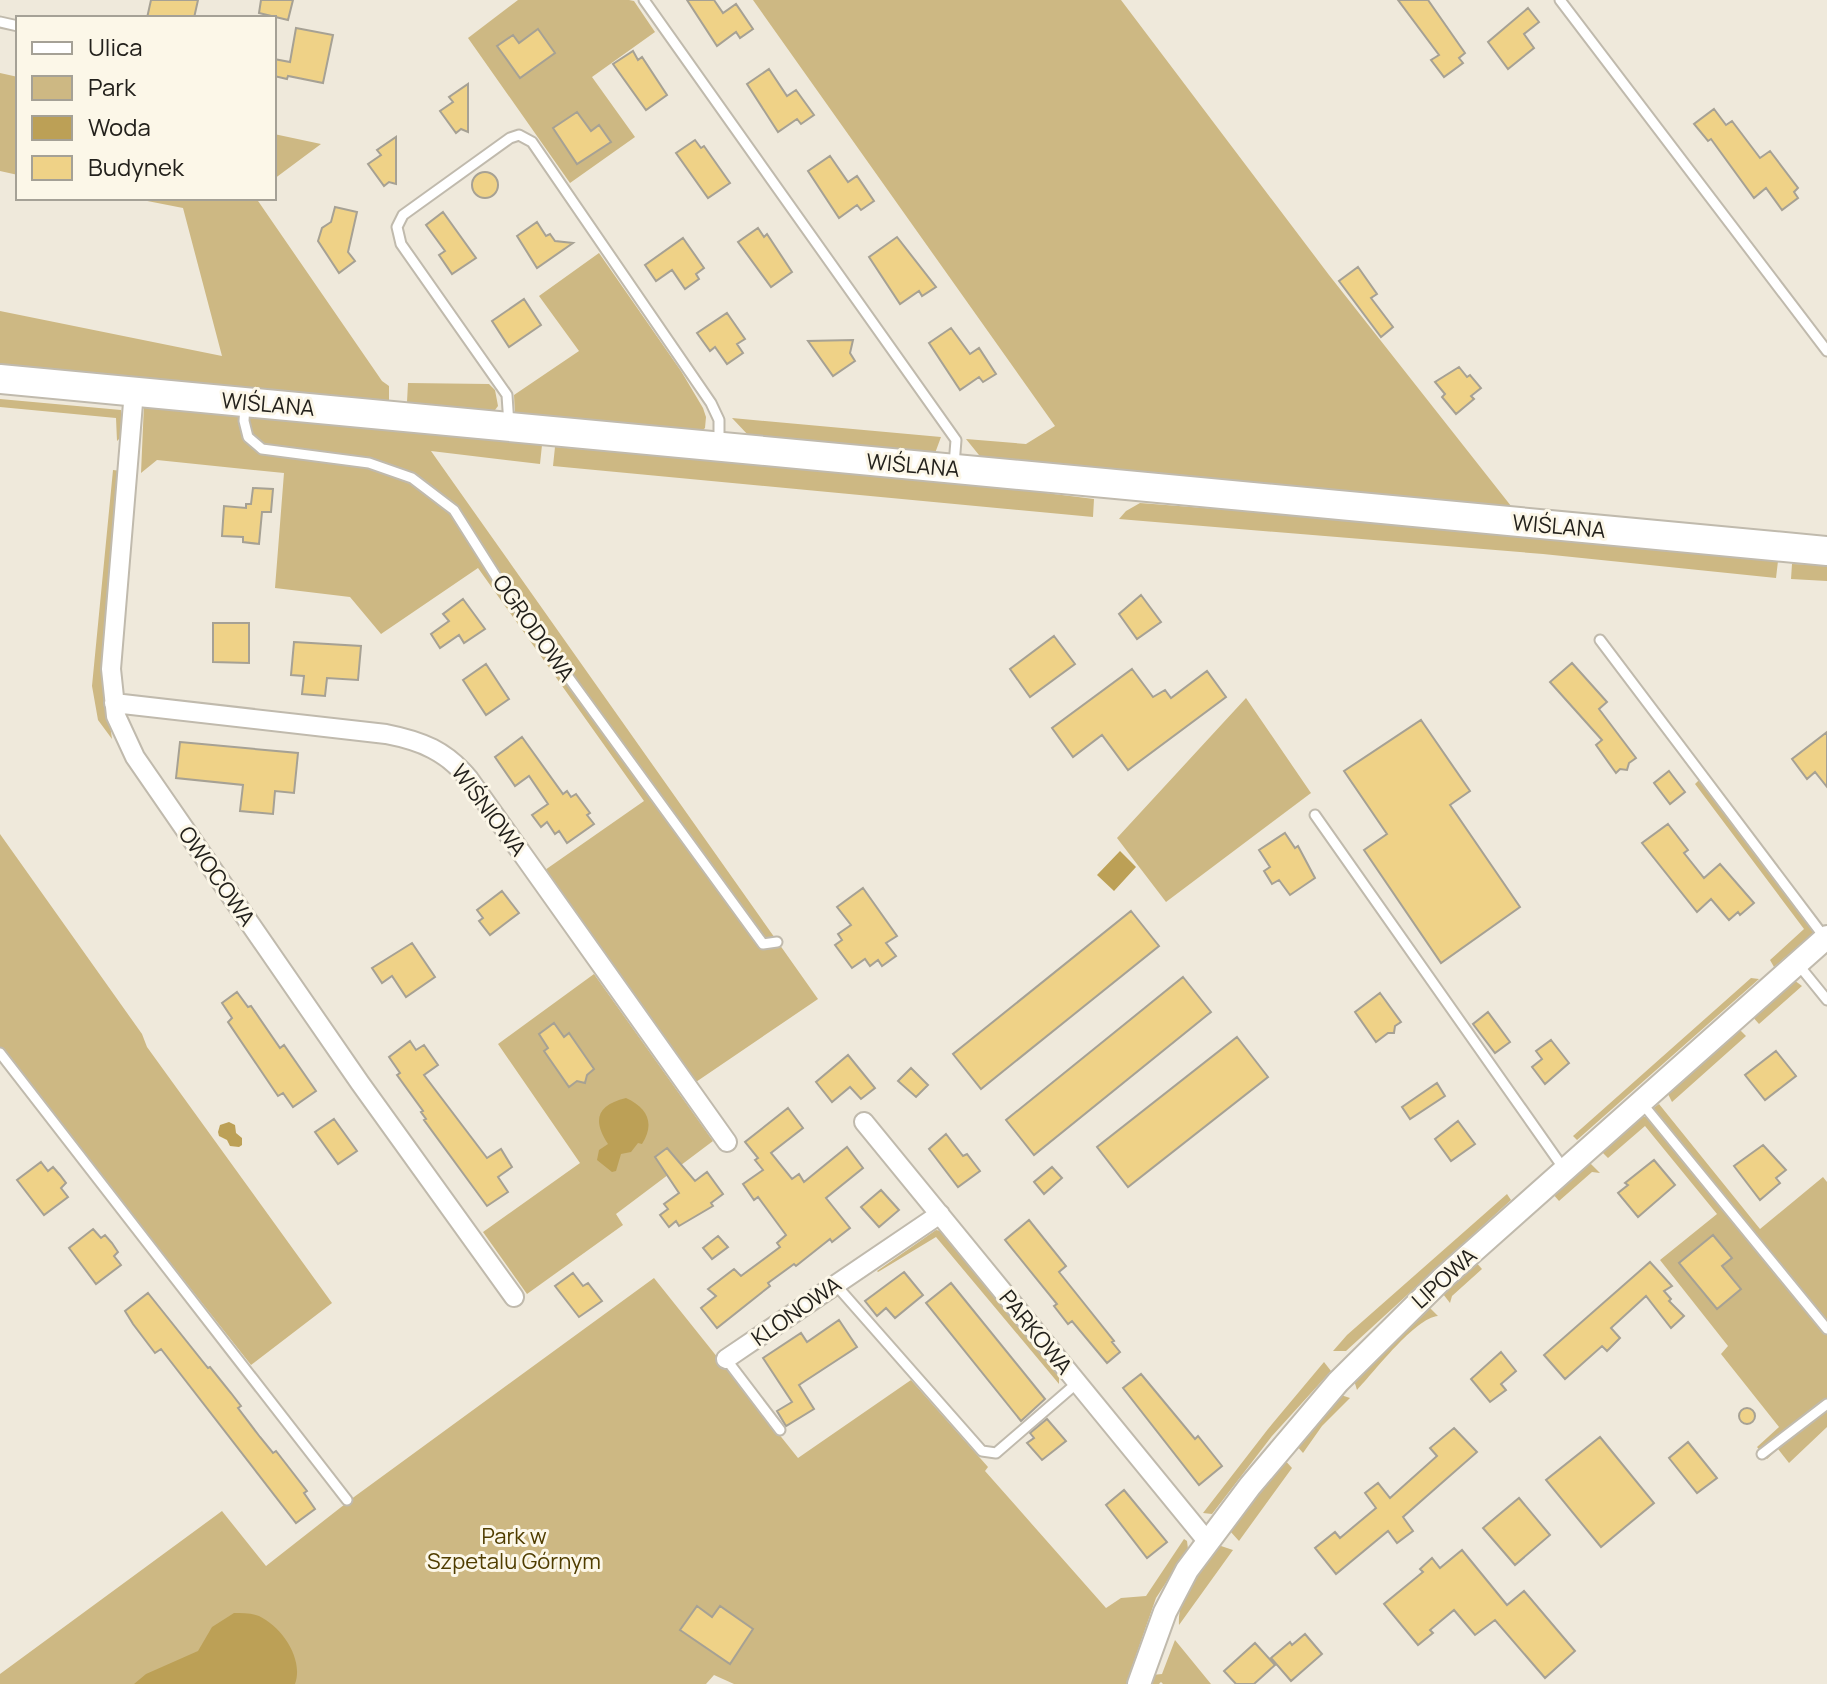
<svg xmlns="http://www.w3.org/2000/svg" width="1827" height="1684" viewBox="0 0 1827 1684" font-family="Manrope,sans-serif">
<rect width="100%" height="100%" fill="#efe9db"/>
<path fill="#cdb883" d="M 518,0 L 629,0 L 634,1 L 655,32 L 592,77 L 635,137 L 570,183 L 468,38 Z
M 753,0 L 1121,0 L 1329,275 L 1511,506 L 983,460 L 966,439 L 1026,444 L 1055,426 Z
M 0,73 L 18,77 L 18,175 L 0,171 Z
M 274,134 L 321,144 L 274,179 Z
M 132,198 L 256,198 L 382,381 L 389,386 L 389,401 L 386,405 L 0,370 L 0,311 L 222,356 L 183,208 Z
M 599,253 L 681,371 L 703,408 L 706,417 L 705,428 L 699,434 L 515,416 L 514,395 L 579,351 L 539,296 Z
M 408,383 L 489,384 L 495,390 L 498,406 L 495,410 L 490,410 L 407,402 Z
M 0,399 L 121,410 L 124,434 L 117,441 L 116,418 L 0,407 Z
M 144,404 L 542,445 L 540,464 L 431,451 L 818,999 L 693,1084 L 545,870 L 644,801 L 478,568 L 381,634 L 350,597 L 275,588 L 284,473 L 157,460 L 141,473 Z
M 732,418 L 941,437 L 934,456 L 749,436 Z
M 555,447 L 925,478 L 1094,499 L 1093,517 L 553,466 Z
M 113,470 L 121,471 L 107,702 L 112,739 L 98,720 L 92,686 Z
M 1140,503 L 1576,537 L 1778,561 L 1776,578 L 1543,554 L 1119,519 L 1126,511 Z
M 1792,564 L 1827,565 L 1827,581 L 1791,579 Z
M 1246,698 L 1311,793 L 1166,902 L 1117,838 Z
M 1700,779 L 1815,932 L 1774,967 L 1770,960 L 1804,929 L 1695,784 Z
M 0,834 L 142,1034 L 147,1047 L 332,1303 L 251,1365 L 0,1047 Z
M 594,974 L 713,1141 L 616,1214 L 623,1225 L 527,1294 L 483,1232 L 580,1163 L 498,1044 Z
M 1751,978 L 1759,979 L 1577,1140 L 1573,1136 Z
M 1794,980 L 1802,986 L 1759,1024 L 1751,1015 Z
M 1738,1028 L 1746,1036 L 1672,1102 L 1668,1094 L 1669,1088 Z
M 1659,1104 L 1760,1229 L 1823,1177 L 1827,1182 L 1827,1427 L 1789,1463 L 1778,1449 L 1767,1459 L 1757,1447 L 1779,1427 L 1721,1354 L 1728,1346 L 1660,1260 L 1717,1214 L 1645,1126 L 1608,1158 L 1601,1151 L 1637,1117 L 1648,1117 L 1747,1240 L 1754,1234 L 1652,1109 Z
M 1588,1161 L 1600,1173 L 1592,1172 L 1559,1201 L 1552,1193 Z
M 1507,1194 L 1511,1200 L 1346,1351 L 1333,1351 L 1347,1335 Z
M 936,1230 L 941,1231 L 1059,1377 L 1059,1384 L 936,1237 L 878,1272 L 877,1271 Z
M 1475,1261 L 1482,1269 L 1452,1296 L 1450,1303 L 1443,1294 L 1444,1289 Z
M 654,1278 L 798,1458 L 911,1380 L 988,1467 L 985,1471 L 1106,1608 L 1121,1598 L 1146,1596 L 1184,1539 L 1187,1541 L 1188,1549 L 1156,1598 L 1126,1684 L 734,1684 L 714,1675 L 706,1684 L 0,1684 L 0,1674 L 222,1511 L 266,1566 L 354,1497 Z
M 1429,1307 L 1438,1316 C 1415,1318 1375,1371 1357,1390 L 1353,1377 Z
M 1324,1362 L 1331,1371 L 1272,1436 L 1212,1514 L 1203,1513 L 1268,1429 Z
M 1338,1394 L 1350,1398 L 1322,1426 L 1303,1453 L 1296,1445 Z
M 1283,1458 L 1292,1468 L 1239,1541 L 1229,1530 Z
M 1218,1545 L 1233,1550 L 1179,1625 C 1177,1596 1201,1567 1218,1545 Z
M 1175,1640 L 1211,1684 L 1163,1684 L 1161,1682 L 1159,1684 L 1150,1684 L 1152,1675 L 1162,1674 Z"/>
<path fill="#bca056" d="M 1120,851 L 1136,867 L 1114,891 L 1097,875 Z
M 626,1098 C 648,1108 655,1124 642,1144 L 638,1143 L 631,1152 L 621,1154 L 616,1171 L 612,1172 L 597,1160 L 599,1150 L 608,1144 C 592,1120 597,1105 626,1098 Z
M 229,1122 L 235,1125 L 236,1133 L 242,1138 L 242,1145 L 239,1147 L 230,1146 L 227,1140 L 219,1136 L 218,1132 L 220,1125 Z
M 234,1613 C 242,1613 251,1613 259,1616 C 282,1627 304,1659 295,1684 L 134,1684 L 146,1674 L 198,1651 L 212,1627 Z"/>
<path fill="#efd287" stroke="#a6a194" stroke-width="2" d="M 151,0 L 198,0 L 194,18 L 147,18 Z
M 261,0 L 293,0 L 288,20 L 259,13 Z
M 687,0 L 714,0 L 723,13 L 736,4 L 753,29 L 740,38 L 736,32 L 717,46 Z
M 1398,0 L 1428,0 L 1465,53 L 1459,58 L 1463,63 L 1444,77 L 1431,60 L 1439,55 Z
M 1528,8 L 1539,22 L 1524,34 L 1534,48 L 1508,69 L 1488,42 Z
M 296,28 L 333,35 L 323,83 L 288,76 L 287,79 L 274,76 L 274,59 L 290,62 Z
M 538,29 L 555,53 L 520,78 L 497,46 L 513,35 L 519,43 Z
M 633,51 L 638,60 L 642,57 L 667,95 L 646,110 L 613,64 Z
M 769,69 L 787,96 L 796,90 L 814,115 L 801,124 L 797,119 L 778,132 L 747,84 Z
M 468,84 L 468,132 L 461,129 L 456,133 L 440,111 L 453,102 L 449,97 Z
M 1714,109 L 1726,125 L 1732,121 L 1760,158 L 1770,151 L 1798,188 L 1794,192 L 1798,198 L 1782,210 L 1766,188 L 1754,198 L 1711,139 L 1708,141 L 1694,124 Z
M 577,112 L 591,131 L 599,125 L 611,142 L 577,164 L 553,128 Z
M 396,137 L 396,184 L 389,182 L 384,186 L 368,164 L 381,155 L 377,150 Z
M 695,140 L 701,148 L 704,146 L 730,183 L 708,198 L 676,153 Z
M 830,156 L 848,182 L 857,176 L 874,201 L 861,210 L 857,205 L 839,218 L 808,171 Z
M472 185a13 13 0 1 1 26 0a13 13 0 1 1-26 0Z
M 335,207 L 357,212 L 348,252 L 355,261 L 339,273 L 318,241 L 322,228 L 331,222 Z
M 443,212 L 476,258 L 452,274 L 439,255 L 445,251 L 426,225 Z
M 537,222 L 546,236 L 550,234 L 555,241 L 573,243 L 537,268 L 517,236 Z
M 758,228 L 764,237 L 767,234 L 792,272 L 771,287 L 738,242 Z
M 897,237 L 936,287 L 922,296 L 919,291 L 900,304 L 869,257 Z
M 683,238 L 704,268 L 696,274 L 699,279 L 685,289 L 672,270 L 656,281 L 645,265 Z
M 1358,267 L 1377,294 L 1371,298 L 1393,327 L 1381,337 L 1339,281 Z
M 524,299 L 541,325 L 509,347 L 492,321 Z
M 727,313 L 745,339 L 737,344 L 743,353 L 727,364 L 715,347 L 710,351 L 697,333 Z
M 951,328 L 970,354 L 979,348 L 996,374 L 983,382 L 979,377 L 960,390 L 929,343 Z
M 853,340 L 850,353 L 855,361 L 833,376 L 808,341 Z
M 1459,367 L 1467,377 L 1470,375 L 1481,388 L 1471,396 L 1474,399 L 1456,414 L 1442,397 L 1445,394 L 1435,382 Z
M 253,488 L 273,489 L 271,512 L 262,512 L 259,544 L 243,542 L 243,537 L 222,536 L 224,506 L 246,508 L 246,504 L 251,504 Z
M 1141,595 L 1161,622 L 1137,639 L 1119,614 Z
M 463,599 L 485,629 L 464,643 L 459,635 L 440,648 L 431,634 L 449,621 L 443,614 Z
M 213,623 L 249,623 L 249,663 L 213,662 Z
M 1054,636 L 1075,664 L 1030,697 L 1010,669 Z
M 294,642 L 361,646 L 358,680 L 327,678 L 325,696 L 302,694 L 304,676 L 291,675 Z
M 1572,663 L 1607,702 L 1599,709 L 1636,758 L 1629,763 L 1627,770 L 1620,769 L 1616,773 L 1596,745 L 1602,740 L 1550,682 Z
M 486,664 L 509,699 L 486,715 L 463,680 Z
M 1132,669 L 1153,697 L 1165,690 L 1171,698 L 1207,671 L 1226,697 L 1128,770 L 1102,735 L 1073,757 L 1052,728 Z
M 1421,720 L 1470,791 L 1450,805 L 1520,907 L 1441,963 L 1364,850 L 1387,834 L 1344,771 Z
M 1827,732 L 1827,787 L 1815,772 L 1807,779 L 1792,759 Z
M 522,737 L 563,794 L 567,791 L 571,797 L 576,794 L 590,813 L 587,815 L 594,824 L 567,843 L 559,831 L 555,834 L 547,822 L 541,827 L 532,815 L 548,804 L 529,776 L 515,786 L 495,757 Z
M 180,742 L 298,753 L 294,793 L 275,791 L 273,814 L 240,811 L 243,785 L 176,778 Z
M 1669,771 L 1685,792 L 1670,804 L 1654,783 Z
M 1668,824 L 1688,850 L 1684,853 L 1704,878 L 1720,864 L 1754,903 L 1740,915 L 1738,912 L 1729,920 L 1711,899 L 1697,912 L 1642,843 Z
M 1285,833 L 1295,848 L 1298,846 L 1315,878 L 1290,895 L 1279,880 L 1272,884 L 1264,871 L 1270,867 L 1259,850 Z
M 863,888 L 897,936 L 886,943 L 896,956 L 882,966 L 878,960 L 870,966 L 865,959 L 852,968 L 835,945 L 842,940 L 838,934 L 851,925 L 837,907 Z
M 502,891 L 519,913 L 490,935 L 479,921 L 483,918 L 477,910 Z
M 1131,911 L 1159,946 L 981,1089 L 953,1054 Z
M 412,943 L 435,977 L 406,997 L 392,976 L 382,983 L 372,968 Z
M 1183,977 L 1211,1012 L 1034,1155 L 1006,1120 Z
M 237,992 L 248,1007 L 251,1006 L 280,1048 L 284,1045 L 316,1091 L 293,1107 L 283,1093 L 278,1096 L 228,1022 L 232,1018 L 222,1003 Z
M 1380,993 L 1401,1022 L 1395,1026 L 1394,1033 L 1388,1033 L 1376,1042 L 1355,1012 Z
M 1488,1012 L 1510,1042 L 1495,1053 L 1473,1024 Z
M 554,1023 L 564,1037 L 569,1033 L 594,1069 L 587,1075 L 585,1083 L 577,1081 L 569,1087 L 544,1051 L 548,1048 L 539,1034 Z
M 1237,1037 L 1268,1077 L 1128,1187 L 1097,1147 Z
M 1551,1040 L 1569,1063 L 1545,1084 L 1532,1067 L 1542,1059 L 1536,1051 Z
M 410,1041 L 416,1050 L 424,1045 L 438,1065 L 424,1075 L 487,1158 L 501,1149 L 512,1167 L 498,1177 L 508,1192 L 487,1206 L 424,1120 L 426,1119 L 421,1112 L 423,1111 L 397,1075 L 400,1073 L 389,1057 Z
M 1776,1051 L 1796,1076 L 1765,1100 L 1745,1075 Z
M 848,1055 L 875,1088 L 861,1099 L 850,1087 L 832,1102 L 816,1082 Z
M 911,1068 L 928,1085 L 916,1097 L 898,1081 Z
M 1437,1083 L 1445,1096 L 1410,1119 L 1402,1107 Z
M 788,1108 L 803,1128 L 771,1153 L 792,1179 L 799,1174 L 804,1182 L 847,1147 L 863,1168 L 826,1198 L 850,1228 L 832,1242 L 830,1239 L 796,1266 L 794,1264 L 768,1283 L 770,1286 L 717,1328 L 701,1308 L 716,1296 L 708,1289 L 734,1269 L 741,1276 L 780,1247 L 777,1243 L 786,1235 L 758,1197 L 754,1200 L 743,1184 L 763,1170 L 755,1160 L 758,1158 L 745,1142 Z
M 334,1119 L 357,1151 L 338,1164 L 315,1132 Z
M 1458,1121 L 1475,1144 L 1451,1161 L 1435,1139 Z
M 946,1134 L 963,1156 L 967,1154 L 980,1171 L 958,1187 L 929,1149 Z
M 1763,1145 L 1786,1170 L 1776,1178 L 1780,1183 L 1760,1200 L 1734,1166 Z
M 667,1148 L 695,1181 L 707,1172 L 723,1194 L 711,1203 L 713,1206 L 679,1226 L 676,1221 L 669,1227 L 660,1215 L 668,1209 L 664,1204 L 679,1193 L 655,1157 Z
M 1654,1160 L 1675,1185 L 1638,1217 L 1618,1193 L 1628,1185 L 1625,1183 Z
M 41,1162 L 48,1171 L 53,1167 L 60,1175 L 66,1183 L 61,1188 L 68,1197 L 44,1215 L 17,1180 Z
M 1052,1167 L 1062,1178 L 1044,1194 L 1034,1182 Z
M 881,1190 L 899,1210 L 879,1227 L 861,1207 Z
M 1029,1220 L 1066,1266 L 1059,1272 L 1114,1341 L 1112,1342 L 1120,1352 L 1107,1363 L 1072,1321 L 1068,1324 L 1054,1306 L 1057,1304 L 1005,1240 Z
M 93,1229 L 101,1238 L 105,1235 L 112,1243 L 118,1252 L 114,1256 L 121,1265 L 96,1284 L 69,1248 Z
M 1713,1235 L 1732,1258 L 1722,1266 L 1741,1289 L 1717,1309 L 1679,1263 Z
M 718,1236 L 728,1247 L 712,1259 L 703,1248 Z
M 1650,1262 L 1672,1286 L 1664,1291 L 1671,1299 L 1669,1301 L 1684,1316 L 1671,1328 L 1646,1296 L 1611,1328 L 1620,1338 L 1607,1351 L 1602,1346 L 1565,1379 L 1544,1355 Z
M 904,1272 L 923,1295 L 895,1318 L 886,1308 L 877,1316 L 865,1301 Z
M 573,1273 L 583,1286 L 588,1283 L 602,1301 L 579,1317 L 555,1286 Z
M 951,1283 L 1045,1399 L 1021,1421 L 926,1303 Z
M 148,1293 L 208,1368 L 210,1367 L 231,1393 L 241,1406 L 238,1408 L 260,1437 L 273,1453 L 276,1451 L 307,1491 L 304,1493 L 315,1509 L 296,1523 L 161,1349 L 155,1353 L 133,1324 L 125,1311 Z
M 839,1320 L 857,1347 L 799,1385 L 814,1409 L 786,1426 L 777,1411 L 792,1402 L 763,1358 L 801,1333 L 807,1342 Z
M 1501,1352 L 1516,1371 L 1501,1384 L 1506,1390 L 1490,1402 L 1471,1379 Z
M 1141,1374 L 1195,1439 L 1198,1436 L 1222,1466 L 1199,1485 L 1123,1388 Z
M1739 1416a8 8 0 1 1 16 0a8 8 0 1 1-16 0Z
M 1047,1419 L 1066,1441 L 1042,1460 L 1027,1443 L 1034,1438 L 1030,1433 Z
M 1454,1428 L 1477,1452 L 1403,1517 L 1413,1531 L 1397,1543 L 1388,1531 L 1336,1574 L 1315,1548 L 1335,1532 L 1340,1538 L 1376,1508 L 1365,1493 L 1378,1483 L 1390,1498 L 1437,1456 L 1430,1448 Z
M 1600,1437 L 1654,1503 L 1601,1547 L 1546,1480 Z
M 1688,1442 L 1717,1478 L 1697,1493 L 1669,1458 Z
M 1124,1490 L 1167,1542 L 1147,1558 L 1106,1505 Z
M 1519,1498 L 1550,1535 L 1515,1565 L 1483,1528 Z
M 1462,1550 L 1507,1605 L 1524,1591 L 1575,1651 L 1545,1678 L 1495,1620 L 1475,1635 L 1454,1610 L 1430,1630 L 1433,1633 L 1418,1645 L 1384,1604 L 1423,1572 L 1420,1569 L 1432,1558 L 1440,1568 Z
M 697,1606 L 712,1617 L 720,1606 L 753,1629 L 730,1664 L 680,1630 Z
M 1305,1634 L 1322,1654 L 1291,1681 L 1271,1658 L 1290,1642 L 1292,1645 Z
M 1255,1643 L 1275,1665 L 1254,1684 L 1236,1684 L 1224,1671 Z"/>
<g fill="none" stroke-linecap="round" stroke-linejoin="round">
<g stroke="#c0baad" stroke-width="13">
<path id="service" d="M 644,0 L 956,440 L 954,465
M 1560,0 L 1827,351
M 0,22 L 18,26
M 245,405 L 244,421 L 248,437 L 262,449 L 369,463 L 412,478 L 454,510 L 504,589 L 763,944 L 777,942
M 509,425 L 507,395 L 401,244 L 397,227 L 403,215 L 510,138 L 519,135 L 532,142 L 711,403 L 719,420 L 719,443
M 1600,640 L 1825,938
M 1315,815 L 1564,1169
M 1797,963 L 1827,1000
M 0,1053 L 347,1500
M 1641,1102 L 1827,1329
M 835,1284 L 982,1451 L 996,1453 L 1077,1383
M 726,1359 L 780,1430
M 1762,1454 L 1827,1404"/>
</g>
<g stroke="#c0baad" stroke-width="22">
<path id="minor" d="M 134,391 L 111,669 L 116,716 L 135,757 L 360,1083 L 514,1297
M 114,703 L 386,734 C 422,741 446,751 469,779 L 727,1142
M 864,1122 L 1207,1541
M 726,1359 L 940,1214"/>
</g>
<g stroke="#c0baad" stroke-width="26">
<path id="tertiary" d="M 1139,1684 L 1165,1612 L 1187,1570 L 1250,1486 L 1338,1382 L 1442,1279 L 1827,937"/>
</g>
<g stroke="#c0baad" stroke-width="32">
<path id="primary" d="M 0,379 L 1827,551"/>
</g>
<use href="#service" stroke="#fff" stroke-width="9"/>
<use href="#minor" stroke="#fff" stroke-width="18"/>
<use href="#tertiary" stroke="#fff" stroke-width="22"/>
<use href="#primary" stroke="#fff" stroke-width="28"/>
</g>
<g text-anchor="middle" stroke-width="6" stroke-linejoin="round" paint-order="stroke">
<g font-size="22" fill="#23211c" stroke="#fcf7e8">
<text transform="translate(268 404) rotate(5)" y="8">WIŚLANA</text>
<text transform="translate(913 465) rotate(5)" y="8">WIŚLANA</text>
<text transform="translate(1559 526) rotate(5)" y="8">WIŚLANA</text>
<text transform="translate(534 628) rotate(55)" y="8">OGRODOWA</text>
<text transform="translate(489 810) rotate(53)" y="8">WIŚNIOWA</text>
<text transform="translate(217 876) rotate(55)" y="8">OWOCOWA</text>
<text transform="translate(1444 1278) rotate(-42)" y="8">LIPOWA</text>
<text transform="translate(796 1311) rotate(-35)" y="8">KLONOWA</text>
<text transform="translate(1036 1332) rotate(51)" y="8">PARKOWA</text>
</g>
<g font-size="22" fill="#503d00" stroke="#fcf7e8">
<text x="514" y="1544">Park w<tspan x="514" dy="25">Szpetalu Górnym</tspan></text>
</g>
</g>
<rect x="16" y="16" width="260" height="184" fill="#fcf7e8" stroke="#a5a196" stroke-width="2"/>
<rect x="32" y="42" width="40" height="12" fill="#ffffff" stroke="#a5a196" stroke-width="2"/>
<text x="88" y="56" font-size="24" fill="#23211c">Ulica</text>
<rect x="32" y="76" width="40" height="24" fill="#cdb883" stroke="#a5a196" stroke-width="2"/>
<text x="88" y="96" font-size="24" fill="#23211c">Park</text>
<rect x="32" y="116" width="40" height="24" fill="#bca056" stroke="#a5a196" stroke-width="2"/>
<text x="88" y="136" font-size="24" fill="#23211c">Woda</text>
<rect x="32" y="156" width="40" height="24" fill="#efd287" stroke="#a5a196" stroke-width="2"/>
<text x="88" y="176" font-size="24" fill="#23211c">Budynek</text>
</svg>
